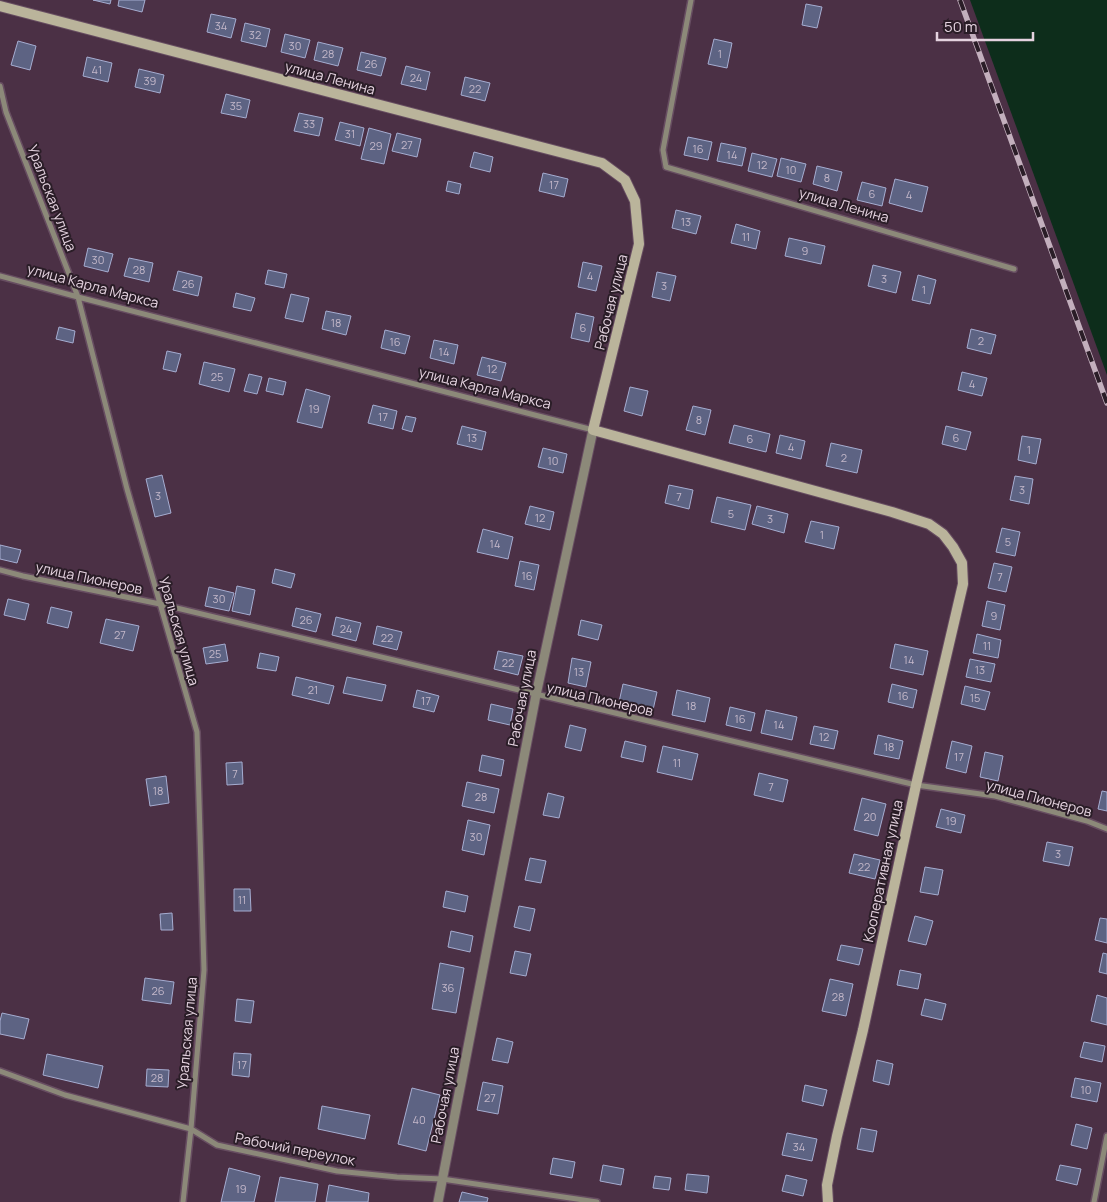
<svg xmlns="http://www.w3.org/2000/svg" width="1107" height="1202" viewBox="0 0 1107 1202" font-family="Manrope,sans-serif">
<rect width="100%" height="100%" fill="#4b3045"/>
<path fill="#0d2d1b" d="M 970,0 L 1107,0 L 1107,375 Z"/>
<path fill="#5d6383" stroke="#a6add1" d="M 93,0 L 111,0 L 110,4 Z
M 119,0 L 145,0 L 142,12 L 118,6 Z
M 806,4 L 822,7 L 817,28 L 802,25 Z
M 211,14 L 236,19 L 231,38 L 207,32 Z
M 245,23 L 270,29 L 266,47 L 241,41 Z
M 285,34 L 310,40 L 305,58 L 281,52 Z
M 714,39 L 732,43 L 727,68 L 708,64 Z
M 18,41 L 36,46 L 30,70 L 11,65 Z
M 318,42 L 343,48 L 338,66 L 314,60 Z
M 361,52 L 386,58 L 381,76 L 357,70 Z
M 87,57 L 112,63 L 108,82 L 83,76 Z
M 406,66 L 430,72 L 426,90 L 401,84 Z
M 139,69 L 164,75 L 160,93 L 135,87 Z
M 465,77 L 490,83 L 485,101 L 461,95 Z
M 226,94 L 250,100 L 246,118 L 221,113 Z
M 299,113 L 323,118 L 319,136 L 294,131 Z
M 340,122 L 364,128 L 360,146 L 335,140 Z
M 369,128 L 391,134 L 384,164 L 361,159 Z
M 397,133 L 421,139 L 417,157 L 392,151 Z
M 688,137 L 712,142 L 708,160 L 684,155 Z
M 721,143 L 746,148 L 742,166 L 717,161 Z
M 474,152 L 493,157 L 490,172 L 470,167 Z
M 752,153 L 777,159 L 772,177 L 748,171 Z
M 781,158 L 806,164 L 801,182 L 777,176 Z
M 817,166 L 842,172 L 837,191 L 813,184 Z
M 543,173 L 568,179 L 564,197 L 539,191 Z
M 895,179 L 928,187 L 922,212 L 889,203 Z
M 448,181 L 461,184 L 459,194 L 446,191 Z
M 862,182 L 886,188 L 882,206 L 857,200 Z
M 676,210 L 701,216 L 696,234 L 672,228 Z
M 736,224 L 760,231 L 756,249 L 731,243 Z
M 789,238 L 825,246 L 821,264 L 785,256 Z
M 88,248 L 113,254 L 108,272 L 84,266 Z
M 129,258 L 153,263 L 149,282 L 124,276 Z
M 583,262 L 602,266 L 596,291 L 578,287 Z
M 873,265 L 901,272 L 896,293 L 868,286 Z
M 268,270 L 287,274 L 284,288 L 265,284 Z
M 178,271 L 202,277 L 198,296 L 173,290 Z
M 657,272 L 676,276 L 670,301 L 652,297 Z
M 918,275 L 936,280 L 930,304 L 912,300 Z
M 236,293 L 255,298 L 251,311 L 233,307 Z
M 291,294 L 309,298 L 303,322 L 285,318 Z
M 326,311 L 351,316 L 346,335 L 322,329 Z
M 576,313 L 594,317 L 589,342 L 571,338 Z
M 59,327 L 75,331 L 73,343 L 56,339 Z
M 971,329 L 996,335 L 991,354 L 967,348 Z
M 385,330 L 410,336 L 405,354 L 381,348 Z
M 434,340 L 458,345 L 454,364 L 430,358 Z
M 167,351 L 181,354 L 176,372 L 163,369 Z
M 482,357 L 506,363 L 501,381 L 477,375 Z
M 204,362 L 235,369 L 229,392 L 199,384 Z
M 962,372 L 987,378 L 982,396 L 958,390 Z
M 249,374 L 262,377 L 257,394 L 244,391 Z
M 269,378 L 286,382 L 283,395 L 266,391 Z
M 630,387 L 648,391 L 642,416 L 624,411 Z
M 306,389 L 330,396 L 322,428 L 297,422 Z
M 373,405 L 397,411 L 393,429 L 368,423 Z
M 693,406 L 711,410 L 705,435 L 686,430 Z
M 406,416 L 416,418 L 412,432 L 402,429 Z
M 734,425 L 770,434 L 766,452 L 729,443 Z
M 462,426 L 486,432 L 482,450 L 457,444 Z
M 946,426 L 971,432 L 966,450 L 942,444 Z
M 780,435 L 805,441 L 801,459 L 776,453 Z
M 1022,436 L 1041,439 L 1036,464 L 1018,460 Z
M 831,443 L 862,450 L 857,473 L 826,466 Z
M 543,448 L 567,454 L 563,473 L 538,467 Z
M 162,475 L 171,513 L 155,517 L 146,479 Z
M 1015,476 L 1033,479 L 1029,504 L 1010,500 Z
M 669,485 L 693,490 L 689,509 L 665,503 Z
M 717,497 L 751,505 L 745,530 L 711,522 Z
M 530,506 L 554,512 L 550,530 L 525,524 Z
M 757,506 L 788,514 L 784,533 L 752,524 Z
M 811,521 L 839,527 L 834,549 L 805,542 Z
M 1002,528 L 1020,532 L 1015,556 L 996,552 Z
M 483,529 L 513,537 L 508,559 L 477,552 Z
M 0,545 L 21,550 L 17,563 L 0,559 Z
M 520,561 L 539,565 L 534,590 L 515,586 Z
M 994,563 L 1012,567 L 1006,592 L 988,588 Z
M 275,569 L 295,574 L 291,588 L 272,583 Z
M 237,586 L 255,590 L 250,615 L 232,611 Z
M 209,587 L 234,593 L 229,611 L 205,606 Z
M 8,599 L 29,604 L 25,620 L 4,615 Z
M 987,601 L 1005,605 L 1000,630 L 982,626 Z
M 51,607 L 72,612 L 68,628 L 47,623 Z
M 296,608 L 321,614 L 316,632 L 292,626 Z
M 336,617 L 361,623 L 356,641 L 332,635 Z
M 106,619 L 139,626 L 133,651 L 100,643 Z
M 581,620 L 602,625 L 598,640 L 578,635 Z
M 377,626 L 402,632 L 397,650 L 373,644 Z
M 977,634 L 1001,640 L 998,658 L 973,653 Z
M 225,644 L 228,661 L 206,664 L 203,648 Z
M 895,644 L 928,651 L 923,675 L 890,668 Z
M 498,651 L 523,656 L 518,675 L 494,669 Z
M 260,653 L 279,657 L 276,671 L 257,668 Z
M 572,658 L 591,662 L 586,687 L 568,683 Z
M 970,659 L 995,664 L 991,682 L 966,677 Z
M 296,677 L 334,686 L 329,704 L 292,695 Z
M 347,677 L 386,685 L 382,701 L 343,693 Z
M 623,684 L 657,692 L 653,710 L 619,702 Z
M 892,684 L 917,690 L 913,708 L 888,702 Z
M 965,686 L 990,692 L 985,710 L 961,704 Z
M 417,690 L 439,696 L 434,712 L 413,707 Z
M 677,690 L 710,698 L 705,722 L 672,715 Z
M 491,704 L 513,709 L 510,725 L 488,720 Z
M 730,707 L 755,713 L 751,731 L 726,725 Z
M 766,710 L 797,717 L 792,740 L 761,733 Z
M 570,725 L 586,729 L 581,751 L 565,747 Z
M 814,726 L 838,731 L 834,749 L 810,744 Z
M 878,735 L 903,741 L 899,759 L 874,754 Z
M 625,741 L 646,746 L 643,762 L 621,757 Z
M 952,741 L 972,746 L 966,773 L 946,768 Z
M 663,746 L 698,754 L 692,780 L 657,772 Z
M 985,752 L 1003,756 L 998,781 L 980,777 Z
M 482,755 L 504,760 L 501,776 L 479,771 Z
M 242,762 L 243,784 L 227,785 L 226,763 Z
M 759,773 L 788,780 L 783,802 L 754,795 Z
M 166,776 L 169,803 L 150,806 L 146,779 Z
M 467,782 L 499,789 L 494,813 L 462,806 Z
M 1102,791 L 1107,792 L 1107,811 L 1098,809 Z
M 548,793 L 564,797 L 559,818 L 543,815 Z
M 862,798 L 886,804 L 878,836 L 854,830 Z
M 941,809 L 965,815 L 961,833 L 936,827 Z
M 468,820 L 490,825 L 484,855 L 462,850 Z
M 1047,842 L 1073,847 L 1069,866 L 1043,861 Z
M 854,854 L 880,860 L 875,879 L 849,873 Z
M 530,858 L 546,861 L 541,883 L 525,880 Z
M 925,867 L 943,870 L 938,895 L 920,892 Z
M 234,889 L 250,889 L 251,911 L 234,911 Z
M 446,891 L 468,896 L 465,912 L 443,907 Z
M 519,906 L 535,909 L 530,931 L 514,927 Z
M 172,913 L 173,930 L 161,930 L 160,914 Z
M 915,916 L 933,921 L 926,945 L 908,941 Z
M 1100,918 L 1107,919 L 1107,943 L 1095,940 Z
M 451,931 L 473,936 L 470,952 L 448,947 Z
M 841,945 L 863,949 L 859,965 L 837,960 Z
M 515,951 L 531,954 L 526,976 L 510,973 Z
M 1103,953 L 1107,954 L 1107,974 L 1099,972 Z
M 440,963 L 464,968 L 456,1013 L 432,1009 Z
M 900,970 L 921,974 L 918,989 L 897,985 Z
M 145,978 L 174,982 L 171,1004 L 142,1000 Z
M 830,979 L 853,984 L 846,1016 L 822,1011 Z
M 1097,995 L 1107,998 L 1107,1025 L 1091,1021 Z
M 237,999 L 254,1001 L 251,1023 L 235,1021 Z
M 925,999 L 946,1004 L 942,1020 L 921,1015 Z
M 2,1013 L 29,1019 L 24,1039 L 0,1034 L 0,1021 Z
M 497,1038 L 513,1042 L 508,1063 L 492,1060 Z
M 1084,1042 L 1105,1046 L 1102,1062 L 1080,1057 Z
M 234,1053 L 251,1054 L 249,1077 L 232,1075 Z
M 47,1054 L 103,1066 L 98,1088 L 43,1075 Z
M 877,1060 L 893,1064 L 889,1085 L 873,1081 Z
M 147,1069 L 169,1070 L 168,1087 L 146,1086 Z
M 1075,1078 L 1101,1083 L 1097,1102 L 1071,1097 Z
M 483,1082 L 503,1086 L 498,1114 L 477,1110 Z
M 805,1085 L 827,1090 L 823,1106 L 802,1101 Z
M 412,1088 L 440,1095 L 426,1151 L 398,1144 Z
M 322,1106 L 370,1115 L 365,1139 L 318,1129 Z
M 1076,1124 L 1092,1128 L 1087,1149 L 1071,1145 Z
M 861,1128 L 877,1131 L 873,1152 L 857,1149 Z
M 787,1133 L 817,1139 L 812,1161 L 782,1155 Z
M 553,1158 L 575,1162 L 572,1178 L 550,1174 Z
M 603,1165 L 624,1169 L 621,1185 L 600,1181 Z
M 1060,1165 L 1081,1169 L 1077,1185 L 1056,1180 Z
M 229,1168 L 260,1176 L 254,1202 L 221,1202 Z
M 687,1174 L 709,1176 L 707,1193 L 685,1190 Z
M 786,1175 L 807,1180 L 803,1196 L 782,1191 Z
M 655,1176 L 671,1178 L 669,1190 L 653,1188 Z
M 280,1177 L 318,1184 L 315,1202 L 275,1202 Z
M 329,1185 L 369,1193 L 368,1202 L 326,1202 Z
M 462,1192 L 488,1198 L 487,1202 L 459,1202 Z"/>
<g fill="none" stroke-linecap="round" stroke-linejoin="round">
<g stroke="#674d61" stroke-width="8">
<path id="minor" d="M 691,0 L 663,150 L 666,167 L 1014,269
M 0,86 L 6,112 L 78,297 L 127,489 L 197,732 L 204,970 L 191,1129 L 183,1202
M 0,276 L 78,297 L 593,430
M 0,570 L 23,576 L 160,604 L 916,785 L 995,796 L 1087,821 L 1107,829
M 0,1071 L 65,1095 L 191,1129 L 217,1145 L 337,1171 L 397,1177 L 442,1179 L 597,1202
M 1094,1202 L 1107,1136"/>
</g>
<g stroke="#674d61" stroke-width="11">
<path id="tertiary" d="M 438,1202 L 536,695 L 593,430"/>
</g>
<g stroke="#674d61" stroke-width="12">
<path id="secondary" d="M 0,6 L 602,163 L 625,180 L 635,201 L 639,244 L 593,430 L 892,512 L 929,524 L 943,534 L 953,547 L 962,563 L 963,584 L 916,785 L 863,1030 L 837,1136 L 827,1185 L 828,1202"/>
</g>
<use href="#minor" stroke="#8c8979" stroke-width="5"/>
<use href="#tertiary" stroke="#8c8979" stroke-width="9"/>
<use href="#secondary" stroke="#bab49b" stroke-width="10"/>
<g stroke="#c3afbd" stroke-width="5.5">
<path id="rail" d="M 960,0 L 1107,403"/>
</g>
<use href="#rail" stroke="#2a1d27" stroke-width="4" stroke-dasharray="11" stroke-linecap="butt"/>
</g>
<g text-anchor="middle" stroke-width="4" stroke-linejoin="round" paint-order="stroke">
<g font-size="11" fill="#c3b7c9">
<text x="221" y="30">34</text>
<text x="255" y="39">32</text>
<text x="295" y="50">30</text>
<text x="328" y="58">28</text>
<text x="720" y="58">1</text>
<text x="371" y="68">26</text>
<text x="97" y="74">41</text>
<text x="416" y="82">24</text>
<text x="150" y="85">39</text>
<text x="475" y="93">22</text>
<text x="236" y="110">35</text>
<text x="309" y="128">33</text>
<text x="350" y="138">31</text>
<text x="407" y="149">27</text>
<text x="376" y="150">29</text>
<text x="698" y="153">16</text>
<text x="732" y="159">14</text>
<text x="762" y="169">12</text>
<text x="791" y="174">10</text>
<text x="827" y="182">8</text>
<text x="554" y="189">17</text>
<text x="872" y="198">6</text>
<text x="909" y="199">4</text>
<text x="686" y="226">13</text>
<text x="746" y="241">11</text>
<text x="805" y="255">9</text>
<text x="98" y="264">30</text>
<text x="139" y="274">28</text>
<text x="590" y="280">4</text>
<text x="884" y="283">3</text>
<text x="188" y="288">26</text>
<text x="664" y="290">3</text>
<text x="924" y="294">1</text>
<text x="336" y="327">18</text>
<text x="583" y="332">6</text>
<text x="981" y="345">2</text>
<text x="395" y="346">16</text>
<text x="444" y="356">14</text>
<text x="492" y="373">12</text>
<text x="217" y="381">25</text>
<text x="972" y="388">4</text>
<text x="314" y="413">19</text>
<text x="383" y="421">17</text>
<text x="699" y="424">8</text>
<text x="472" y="442">13</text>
<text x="956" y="442">6</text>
<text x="750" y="443">6</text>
<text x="791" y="451">4</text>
<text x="1029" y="454">1</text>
<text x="844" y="462">2</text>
<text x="553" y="465">10</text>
<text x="1022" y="494">3</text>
<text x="158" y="500">3</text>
<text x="679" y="501">7</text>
<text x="731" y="518">5</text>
<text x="540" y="522">12</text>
<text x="770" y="523">3</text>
<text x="822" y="539">1</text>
<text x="1008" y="546">5</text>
<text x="495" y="548">14</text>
<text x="527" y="580">16</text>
<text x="1000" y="581">7</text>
<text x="219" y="603">30</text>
<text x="994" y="620">9</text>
<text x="306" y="624">26</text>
<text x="346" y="633">24</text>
<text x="120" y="639">27</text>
<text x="387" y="642">22</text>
<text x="987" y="650">11</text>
<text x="215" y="658">25</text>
<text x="909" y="664">14</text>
<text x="508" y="667">22</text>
<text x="980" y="674">13</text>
<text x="579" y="676">13</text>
<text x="313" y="694">21</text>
<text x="903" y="700">16</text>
<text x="975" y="702">15</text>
<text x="426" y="705">17</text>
<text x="691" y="710">18</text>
<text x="740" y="723">16</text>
<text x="779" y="729">14</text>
<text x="824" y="741">12</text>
<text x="889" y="751">18</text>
<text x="959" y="761">17</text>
<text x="677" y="767">11</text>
<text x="235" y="778">7</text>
<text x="771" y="791">7</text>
<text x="158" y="795">18</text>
<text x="481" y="801">28</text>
<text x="870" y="821">20</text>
<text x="951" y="825">19</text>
<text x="476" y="841">30</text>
<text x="1058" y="858">3</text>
<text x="864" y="871">22</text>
<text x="242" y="904">11</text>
<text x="448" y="992">36</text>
<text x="158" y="995">26</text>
<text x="838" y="1001">28</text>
<text x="242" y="1069">17</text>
<text x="157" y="1082">28</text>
<text x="1086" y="1094">10</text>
<text x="490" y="1102">27</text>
<text x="419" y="1124">40</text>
<text x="799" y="1151">34</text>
<text x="241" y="1193">19</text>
</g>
<g font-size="14" fill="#e5d3e0" stroke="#2a1d27">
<text transform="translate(330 78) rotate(15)" y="5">улица Ленина</text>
<text transform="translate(52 198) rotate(69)" y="5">Уральская улица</text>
<text transform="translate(844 205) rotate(16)" y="5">улица Ленина</text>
<text transform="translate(93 286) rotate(15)" y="5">улица Карла Маркса</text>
<text transform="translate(611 302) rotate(-76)" y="5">Рабочая улица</text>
<text transform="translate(485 388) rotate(14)" y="5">улица Карла Маркса</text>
<text transform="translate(89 578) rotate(12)" y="5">улица Пионеров</text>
<text transform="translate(179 631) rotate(74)" y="5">Уральская улица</text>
<text transform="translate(522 698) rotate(-79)" y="5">Рабочая улица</text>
<text transform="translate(600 699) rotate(13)" y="5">улица Пионеров</text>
<text transform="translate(1039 798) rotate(15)" y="5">улица Пионеров</text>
<text transform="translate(883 871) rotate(-78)" y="5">Кооперативная улица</text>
<text transform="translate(187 1033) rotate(-85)" y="5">Уральская улица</text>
<text transform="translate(445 1095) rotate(-79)" y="5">Рабочая улица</text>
<text transform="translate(295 1149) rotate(11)" y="5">Рабочий переулок</text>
</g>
</g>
<path d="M937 32v8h96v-8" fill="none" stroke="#e5d3e0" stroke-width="2.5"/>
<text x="944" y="32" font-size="15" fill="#e5d3e0" stroke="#2a1d27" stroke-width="4" paint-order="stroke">50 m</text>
</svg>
